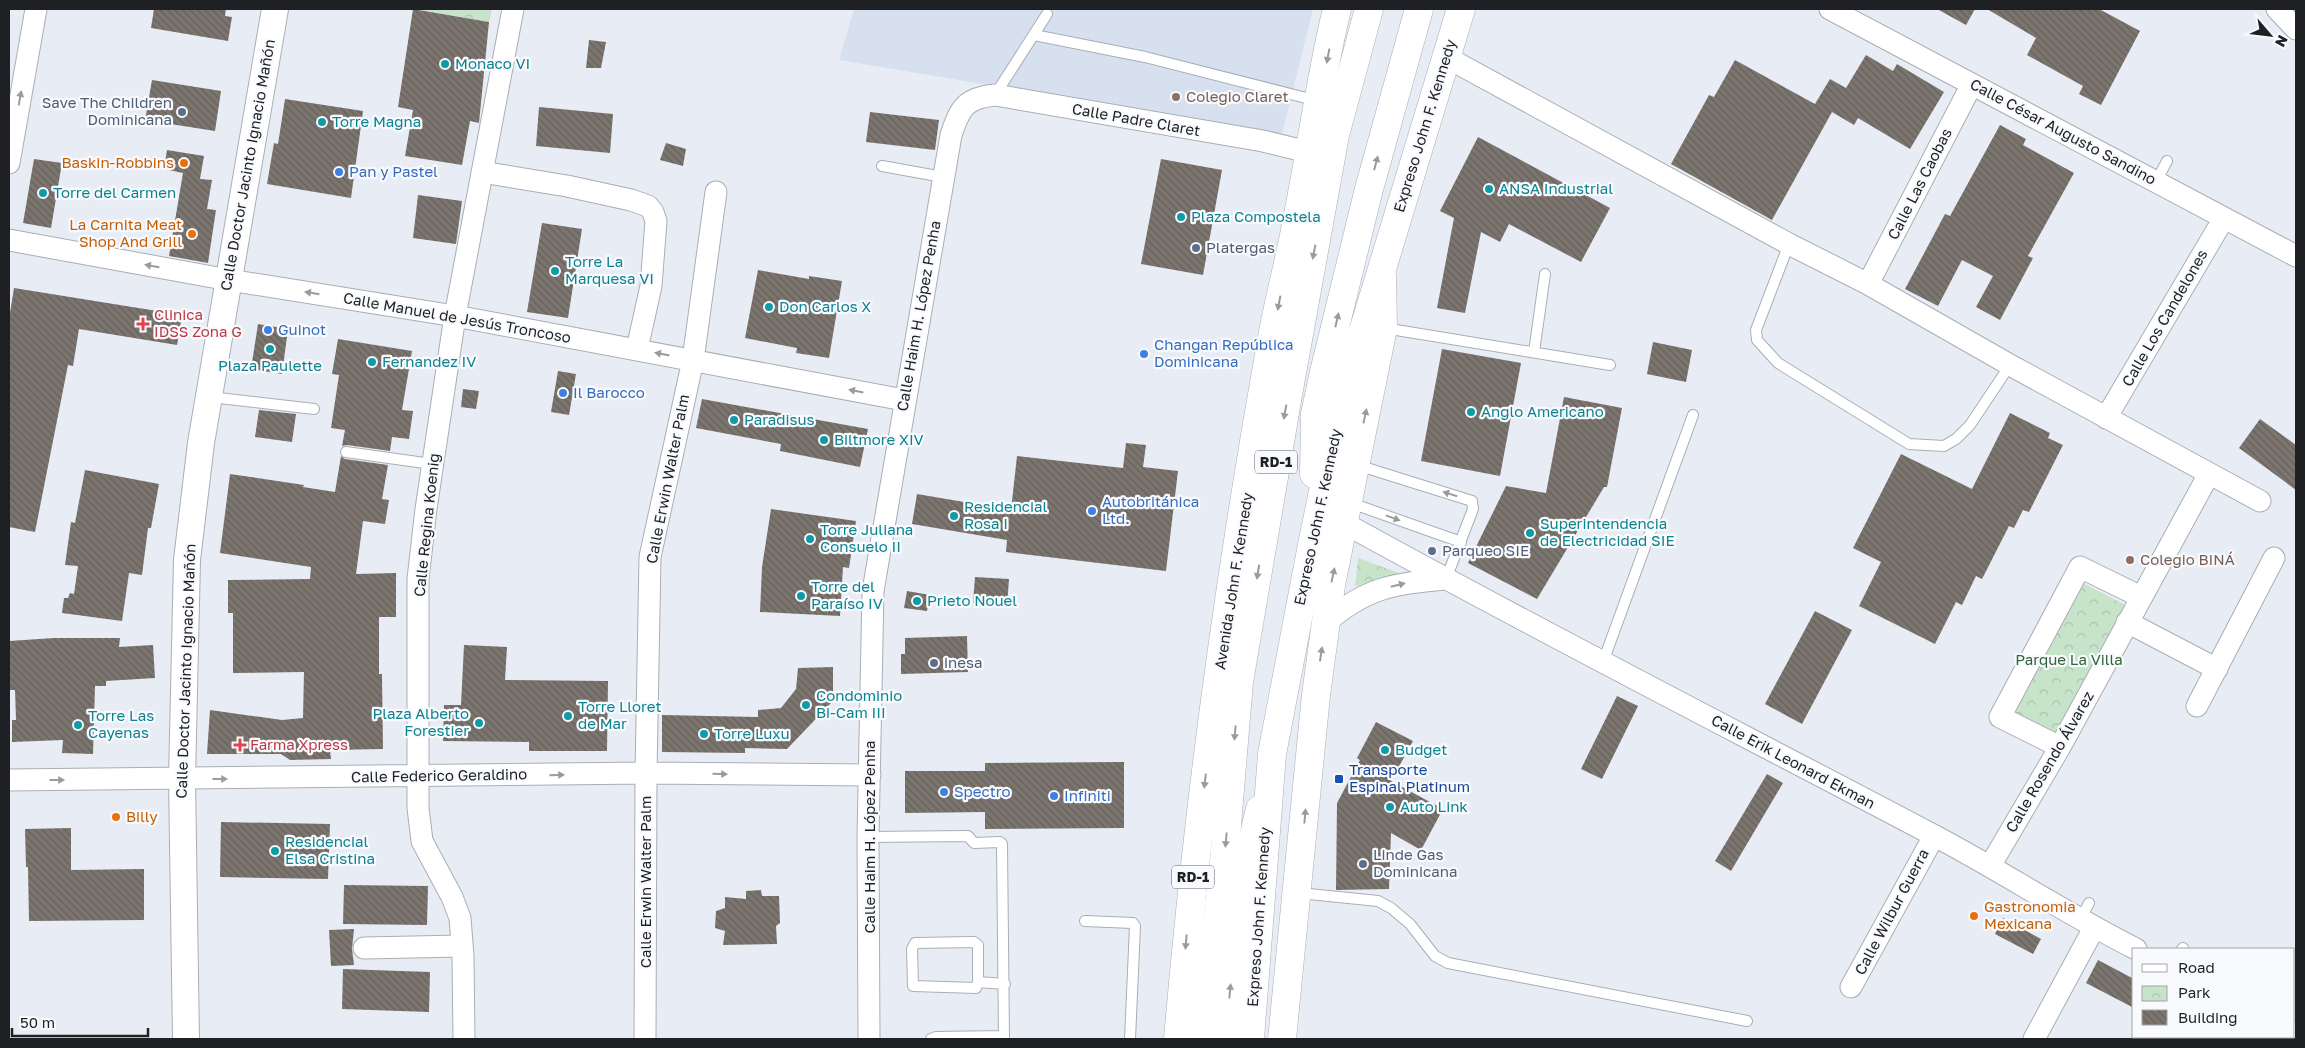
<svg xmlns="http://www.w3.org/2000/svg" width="2305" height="1048" viewBox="0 0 2305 1048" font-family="'Golos Text',sans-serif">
<defs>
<pattern id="park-crowns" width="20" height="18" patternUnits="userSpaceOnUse" patternTransform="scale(1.25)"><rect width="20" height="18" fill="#c7e4ca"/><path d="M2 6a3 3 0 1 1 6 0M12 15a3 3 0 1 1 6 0" fill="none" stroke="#aac3ad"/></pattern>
<pattern id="building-back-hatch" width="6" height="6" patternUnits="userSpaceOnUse" patternTransform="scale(1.25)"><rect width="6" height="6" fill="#7c756f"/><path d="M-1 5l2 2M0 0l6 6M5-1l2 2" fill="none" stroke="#65605b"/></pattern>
</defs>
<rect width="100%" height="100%" fill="#e8edf5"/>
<path fill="#d6e0ee" d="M 854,9 L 1313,9 L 1282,134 L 839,60 Z"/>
<path fill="url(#park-crowns)" d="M 416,9 L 492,9 L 489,22 Z
M 1358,558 L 1399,573 C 1390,590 1371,587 1355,586 Z
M 2081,582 L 2127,606 L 2058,737 L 2012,713 Z"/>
<path fill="url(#building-back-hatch)" d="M 154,9 L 226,9 L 225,16 L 232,17 L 228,41 L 151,28 Z
M 413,9 L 489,22 L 479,123 L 470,121 L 462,165 L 405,156 L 413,110 L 398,107 Z
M 1937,9 L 1975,9 L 1966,25 Z
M 1987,9 L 2099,9 L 2140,31 L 2101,105 L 2079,94 L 2083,86 L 2027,55 L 2036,38 Z
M 589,40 L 606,42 L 601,68 L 586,68 Z
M 1866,55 L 1893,71 L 1897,64 L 1944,92 L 1910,149 L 1858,118 L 1854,125 L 1832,112 L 1772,220 L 1671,164 L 1709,95 L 1714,97 L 1735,60 L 1815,104 L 1830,79 L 1846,88 Z
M 152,80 L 221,91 L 215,131 L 145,120 Z
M 285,99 L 363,111 L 351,198 L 267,184 L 274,143 L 278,144 Z
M 539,107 L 613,114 L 610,153 L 536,146 Z
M 870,112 L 939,120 L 935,150 L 866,142 Z
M 2000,125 L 2026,139 L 2023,145 L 2074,173 L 2028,256 L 2033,258 L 2000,320 L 1976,307 L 1993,276 L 1962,260 L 1938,306 L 1905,289 L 1945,214 L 1950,216 Z
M 1478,137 L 1610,208 L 1581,262 L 1509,224 L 1500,242 L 1481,232 L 1465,313 L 1437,308 L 1454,218 L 1440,211 Z
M 666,143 L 686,149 L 683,166 L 660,160 Z
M 167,150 L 204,156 L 200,179 L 212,180 L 207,209 L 216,210 L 208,263 L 169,256 L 183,173 L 164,169 Z
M 34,159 L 62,163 L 51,228 L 23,223 Z
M 1161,159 L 1222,170 L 1203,275 L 1141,264 Z
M 418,195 L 462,201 L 456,244 L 413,238 Z
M 542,223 L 582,229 L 568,318 L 527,312 Z
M 758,270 L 809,279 L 809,276 L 842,281 L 829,358 L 796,353 L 797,348 L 745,338 Z
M 14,288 L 182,315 L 177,345 L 79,329 L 73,366 L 68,365 L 35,532 L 9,527 L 9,319 Z
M 258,324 L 288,329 L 282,374 L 251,369 Z
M 338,339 L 412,351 L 402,410 L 413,411 L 409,439 L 392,437 L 390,451 L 347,445 L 342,446 L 345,430 L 331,428 L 339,375 L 332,374 Z
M 1653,342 L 1692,350 L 1686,382 L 1647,374 Z
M 1442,349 L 1521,363 L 1500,476 L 1421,461 Z
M 558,371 L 576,374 L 569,415 L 551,412 Z
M 463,389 L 479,391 L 476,409 L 461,407 Z
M 1564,397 L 1622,408 L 1607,487 L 1604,487 L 1537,599 L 1468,563 L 1506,486 L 1546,493 Z
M 702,399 L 868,429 L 860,467 L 780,451 L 781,444 L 696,428 Z
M 259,410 L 296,414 L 292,442 L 255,437 Z
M 2010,413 L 2050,433 L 2048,438 L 2063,445 L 2029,512 L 2023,510 L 2014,528 L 2009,526 L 1982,579 L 1976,576 L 1962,605 L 1956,602 L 1935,644 L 1859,606 L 1881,562 L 1853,548 L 1901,454 L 1972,489 Z
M 2260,419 L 2296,445 L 2296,490 L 2239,448 Z
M 1126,443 L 1146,445 L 1143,467 L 1178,471 L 1166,571 L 1006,552 L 1007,540 L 912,524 L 917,494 L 1011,510 L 1017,456 L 1123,468 Z
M 341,456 L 345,459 L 388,465 L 382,499 L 389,500 L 385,524 L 363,521 L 356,574 L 396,573 L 396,617 L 379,617 L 379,674 L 382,674 L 383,749 L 330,750 L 331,759 L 290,760 L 281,754 L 207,754 L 210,710 L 282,720 L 303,718 L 304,672 L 233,673 L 233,613 L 228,613 L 228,580 L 310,579 L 311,567 L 220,553 L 230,474 L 304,485 L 303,487 L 335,492 Z
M 85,470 L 159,484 L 151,528 L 148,528 L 142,575 L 129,573 L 122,621 L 62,613 L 64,598 L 68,598 L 70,593 L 74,594 L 78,566 L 65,565 L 71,522 L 75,523 Z
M 771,509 L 856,521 L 849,568 L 843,567 L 840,616 L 760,612 L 762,567 Z
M 975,577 L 1009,579 L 1007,606 L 973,603 Z
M 907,591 L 930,595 L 927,611 L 904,608 Z
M 1815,611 L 1852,630 L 1802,724 L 1765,704 Z
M 967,636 L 968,672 L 901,674 L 901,654 L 905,654 L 905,638 Z
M 54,638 L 120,638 L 119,647 L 153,645 L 155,678 L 106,681 L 106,686 L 95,686 L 93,754 L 62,753 L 63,740 L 12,742 L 12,720 L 16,720 L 15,690 L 9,690 L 9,641 Z
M 464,645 L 507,647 L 505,680 L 608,681 L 607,751 L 529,751 L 529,742 L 443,741 L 444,705 L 461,705 Z
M 833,667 L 833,701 L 787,749 L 745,748 L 745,753 L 662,752 L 662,715 L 758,717 L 758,710 L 781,708 L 796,689 L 798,668 Z
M 1617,696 L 1638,706 L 1602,779 L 1581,769 Z
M 1376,722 L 1413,741 L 1391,781 L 1443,809 L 1421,850 L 1391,833 L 1389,889 L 1336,890 L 1337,803 L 1360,760 L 1357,758 Z
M 1124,762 L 1124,828 L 985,829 L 985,812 L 905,813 L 905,771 L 985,771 L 985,763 Z
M 1767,774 L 1783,783 L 1731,871 L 1715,861 Z
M 221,822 L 330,824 L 328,879 L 220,877 Z
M 71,828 L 71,870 L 144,869 L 144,920 L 29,921 L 28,867 L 26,867 L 25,829 Z
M 344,885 L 428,886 L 427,925 L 343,924 Z
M 761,890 L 762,896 L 779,896 L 780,923 L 776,926 L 777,944 L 723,945 L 725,931 L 715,928 L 716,911 L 725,908 L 725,897 L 746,899 L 746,891 Z
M 2003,918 L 2041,939 L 2033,954 L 1995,934 Z
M 354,929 L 352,949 L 354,965 L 331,966 L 329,930 Z
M 2098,960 L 2134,979 L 2134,1008 L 2086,983 Z
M 343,969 L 430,972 L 429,1012 L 342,1009 Z"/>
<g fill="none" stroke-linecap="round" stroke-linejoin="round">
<g stroke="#a9aeb6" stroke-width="12">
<path id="service" d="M 1034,35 L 1145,57 L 1318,101
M 995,95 L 1047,14
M 882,166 L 943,177
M 2156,182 L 2167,161
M 1789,244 L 1756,330 L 1757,340 L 1778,363 L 1909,444 L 1944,446 L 1956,439 L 1970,425 L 2010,365
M 1384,328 L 1610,365
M 1534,352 L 1545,274
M 210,397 L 314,409
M 346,452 L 432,464
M 1357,465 L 1472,501 L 1473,509 L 1446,579
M 1348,502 L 1461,542
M 1603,662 L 1693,415
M 868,837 L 968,836 L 974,843 L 1000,842 L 1002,844 L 1004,1039
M 1299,893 L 1378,901 L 1391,908 L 1410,924 L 1435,956 L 1448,963 L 1747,1021
M 2080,920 L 2089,903
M 1085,921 L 1133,923 L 1135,926 L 1130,1039
M 2182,949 L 2183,948
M 978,982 L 976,988 L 913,986 L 912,949 L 915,943 L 974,942 L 978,945 L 978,982 L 1005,984
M 931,1039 L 936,1037 L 1004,1036"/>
</g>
<g stroke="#a9aeb6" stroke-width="23">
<path id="minor" d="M 1830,9 L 2296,256
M 2277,9 L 2296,29
M 1446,57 L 1789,244 L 1868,284 L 2010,365 L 2260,501
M 9,163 L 36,9
M 482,172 L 567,186 L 631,200 L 648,206 L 653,212 L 656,221 L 651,286 L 637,349
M 9,240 L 229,280 L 455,316 L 904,400
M 1868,284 L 1972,84
M 2106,418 L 2224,218
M 1344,523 C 1539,631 1738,732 1935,836 C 2003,872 2067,914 2136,949
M 2127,622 L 2217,669
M 1325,623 C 1367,587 1393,584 1446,579
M 2197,706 L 2274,558
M 2060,747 L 2000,717 L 2080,567 L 2141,597
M 9,780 L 646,773 L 870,775
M 1990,866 L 2060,747 L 2209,474
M 364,948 L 462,946
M 1851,987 L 1934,836
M 2294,1032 L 2296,1033
M 464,1039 L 463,956 L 460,918 L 452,897 L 422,841 L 418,808 L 418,579 L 426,509 L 455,316 L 513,9
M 645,1039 L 646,773 L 650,557 L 693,360 L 716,192
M 869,1039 L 868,837 L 873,591 L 951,135 C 960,108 965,98 995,95 L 1263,141 L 1308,152
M 2034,1039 L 2094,928
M 2198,1039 L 2199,1037"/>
</g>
<g stroke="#a9aeb6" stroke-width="28">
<path id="tertiary" d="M 186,1039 L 182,779 L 187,560 L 201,443 L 275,9"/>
</g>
<g stroke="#a9aeb6" stroke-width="29">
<path id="primary" d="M 1178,1039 C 1198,804 1230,570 1272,338 C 1279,298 1290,259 1297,220 C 1311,150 1320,78 1337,9
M 1226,1039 L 1236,909 L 1260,809
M 1282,1039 L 1316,695 L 1331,585 L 1383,328 L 1382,276"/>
</g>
<g stroke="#a9aeb6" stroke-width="29">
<path id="trunk" d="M 1297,221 L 1317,176
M 1314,474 L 1315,414 L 1325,368 L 1369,189 L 1419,9
M 1203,1039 L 1224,861 L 1239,682 L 1288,395 L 1335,135 L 1369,9
M 1250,1039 L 1272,754 L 1313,540 L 1337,424 L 1357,351 L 1461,9"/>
</g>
<use href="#service" stroke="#fff" stroke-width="10"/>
<use href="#minor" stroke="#fff" stroke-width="21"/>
<use href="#tertiary" stroke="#fff" stroke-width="26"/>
<use href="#primary" stroke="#fff" stroke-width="28"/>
<use href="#trunk" stroke="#fff" stroke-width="28"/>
</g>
<defs><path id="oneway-solid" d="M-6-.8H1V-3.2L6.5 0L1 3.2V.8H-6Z" transform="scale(1.25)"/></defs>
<g fill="#9a9b9c">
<use href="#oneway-solid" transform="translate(1328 56) rotate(101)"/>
<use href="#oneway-solid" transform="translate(20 98) rotate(-80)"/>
<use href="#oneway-solid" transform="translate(1376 163) rotate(-75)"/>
<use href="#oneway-solid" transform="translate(1314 252) rotate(101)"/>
<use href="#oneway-solid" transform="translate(152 266) rotate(-170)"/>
<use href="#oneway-solid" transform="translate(312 293) rotate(-171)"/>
<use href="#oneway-solid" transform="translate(1279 303) rotate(101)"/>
<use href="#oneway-solid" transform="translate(1337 320) rotate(-77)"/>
<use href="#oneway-solid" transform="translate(662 354) rotate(-169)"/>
<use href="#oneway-solid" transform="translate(856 391) rotate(-169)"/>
<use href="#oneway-solid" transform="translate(1285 412) rotate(100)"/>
<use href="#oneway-solid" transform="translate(1365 416) rotate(-78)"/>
<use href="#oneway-solid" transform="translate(1450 494) rotate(-163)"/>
<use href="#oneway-solid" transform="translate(1393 518) rotate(20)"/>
<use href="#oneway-solid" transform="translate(1258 572) rotate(99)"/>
<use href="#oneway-solid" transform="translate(1333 575) rotate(-78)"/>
<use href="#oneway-solid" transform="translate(1398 585) rotate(-14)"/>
<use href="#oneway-solid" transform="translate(1321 654) rotate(-82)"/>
<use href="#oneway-solid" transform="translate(1235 733) rotate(95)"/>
<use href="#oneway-solid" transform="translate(720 774) rotate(1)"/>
<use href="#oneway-solid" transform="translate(557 775) rotate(-1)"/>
<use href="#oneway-solid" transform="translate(220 779)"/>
<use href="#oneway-solid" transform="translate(57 780)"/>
<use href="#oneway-solid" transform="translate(1205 781) rotate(97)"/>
<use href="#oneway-solid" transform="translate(1305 816) rotate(-85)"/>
<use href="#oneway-solid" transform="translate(1226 840) rotate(95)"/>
<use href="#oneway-solid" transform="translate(1186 942) rotate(95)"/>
<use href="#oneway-solid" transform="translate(1230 991) rotate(-85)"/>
</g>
<g fill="#0f9aa8" stroke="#f8fafd" stroke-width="2">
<circle cx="445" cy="64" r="5"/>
<circle cx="322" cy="122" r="5"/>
<circle cx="1489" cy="189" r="5"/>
<circle cx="43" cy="193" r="5"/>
<circle cx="1181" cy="217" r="5"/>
<circle cx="555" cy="271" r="5"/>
<circle cx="769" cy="307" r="5"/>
<circle cx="270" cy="349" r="5"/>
<circle cx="372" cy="362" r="5"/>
<circle cx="1471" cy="412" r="5"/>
<circle cx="734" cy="420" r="5"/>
<circle cx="824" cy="440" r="5"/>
<circle cx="954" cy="516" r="5"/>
<circle cx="1530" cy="533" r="5"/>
<circle cx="810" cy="539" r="5"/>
<circle cx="801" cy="596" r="5"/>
<circle cx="917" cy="601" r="5"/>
<circle cx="806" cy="705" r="5"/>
<circle cx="568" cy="716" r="5"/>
<circle cx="479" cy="723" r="5"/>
<circle cx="78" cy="725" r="5"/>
<circle cx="704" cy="734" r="5"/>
<circle cx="1385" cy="750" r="5"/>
<circle cx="1390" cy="807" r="5"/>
<circle cx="275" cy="851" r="5"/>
</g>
<g fill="#8d6e63" stroke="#f8fafd" stroke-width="2">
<circle cx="1176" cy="97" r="5"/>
<circle cx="2130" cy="560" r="5"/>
</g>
<g fill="#5c6f8a" stroke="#f8fafd" stroke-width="2">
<circle cx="182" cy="112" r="5"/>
<circle cx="1196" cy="248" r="5"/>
<circle cx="1432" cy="551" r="5"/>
<circle cx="934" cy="663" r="5"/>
<circle cx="1363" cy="864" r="5"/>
</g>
<g fill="#e8710a" stroke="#f8fafd" stroke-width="2">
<circle cx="184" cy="163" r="5"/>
<circle cx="192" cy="234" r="5"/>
<circle cx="116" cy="817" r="5"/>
<circle cx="1974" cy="916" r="5"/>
</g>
<g fill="#3f7fe0" stroke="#f8fafd" stroke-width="2">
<circle cx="339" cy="172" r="5"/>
<circle cx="268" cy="330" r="5"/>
<circle cx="1144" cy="354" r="5"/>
<circle cx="563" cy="393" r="5"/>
<circle cx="1092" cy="511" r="5"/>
<circle cx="944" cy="792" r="5"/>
<circle cx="1054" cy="796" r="5"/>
</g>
<g fill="#e0444e" stroke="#f8fafd" stroke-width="2">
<path d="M140.5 316.5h5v5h5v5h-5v5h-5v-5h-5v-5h5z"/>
<path d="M237.5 737.5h5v5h5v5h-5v5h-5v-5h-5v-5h5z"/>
</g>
<rect fill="#1a4fb4" stroke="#f8fafd" stroke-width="2" x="1334" y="774" width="10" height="10" rx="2.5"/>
<g text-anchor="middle" stroke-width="4.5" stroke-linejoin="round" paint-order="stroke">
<g fill="#f8fafd" stroke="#5f6164" stroke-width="1">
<rect x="1255" y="450.5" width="42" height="23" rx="4"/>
<rect x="1172" y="865.5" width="42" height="23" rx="4"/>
</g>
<g font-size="14" font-weight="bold" fill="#1e2023">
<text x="1276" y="467">RD-1</text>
<text x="1193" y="882">RD-1</text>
</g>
<g font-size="15" fill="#0d838f" stroke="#f8fafd" text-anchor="start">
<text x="455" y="69">Monaco VI</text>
<text x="332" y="127">Torre Magna</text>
<text x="1499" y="194">ANSA Industrial</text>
<text x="53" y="198">Torre del Carmen</text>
<text x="1191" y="222">Plaza Compostela</text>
<text x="565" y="267">Torre La<tspan x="565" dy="17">Marquesa VI</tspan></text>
<text x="779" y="312">Don Carlos X</text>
<text x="382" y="367">Fernandez IV</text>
<text x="270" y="371" text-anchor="middle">Plaza Paulette</text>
<text x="1481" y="417">Anglo Americano</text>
<text x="744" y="425">Paradisus</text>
<text x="834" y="445">Biltmore XIV</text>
<text x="964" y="512">Residencial<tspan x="964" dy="17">Rosa I</tspan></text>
<text x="1540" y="529">Superintendencia<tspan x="1540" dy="17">de Electricidad SIE</tspan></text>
<text x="820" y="535">Torre Juliana<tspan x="820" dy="17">Consuelo II</tspan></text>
<text x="811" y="592">Torre del<tspan x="811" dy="17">Paraíso IV</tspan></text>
<text x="927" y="606">Prieto Nouel</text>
<text x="816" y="701">Condominio<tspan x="816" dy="17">Bi-Cam III</tspan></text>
<text x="578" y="712">Torre Lloret<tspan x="578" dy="17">de Mar</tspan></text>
<text x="469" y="719" text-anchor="end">Plaza Alberto<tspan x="469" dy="17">Forestier</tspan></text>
<text x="88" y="721">Torre Las<tspan x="88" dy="17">Cayenas</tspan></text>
<text x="714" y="739">Torre Luxu</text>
<text x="1395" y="755">Budget</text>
<text x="1400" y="812">Auto Link</text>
<text x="285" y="847">Residencial<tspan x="285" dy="17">Elsa Cristina</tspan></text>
</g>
<g font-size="15" fill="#785e54" stroke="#f8fafd" text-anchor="start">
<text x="1186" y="102">Colegio Claret</text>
<text x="2140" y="565">Colegio BINÁ</text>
</g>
<g font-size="15" fill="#4e5e75" stroke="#f8fafd" text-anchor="start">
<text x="172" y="108" text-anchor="end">Save The Children<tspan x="172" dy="17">Dominicana</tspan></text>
<text x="1206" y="253">Platergas</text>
<text x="1442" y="556">Parqueo SIE</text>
<text x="944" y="668">inesa</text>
<text x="1373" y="860">Linde Gas<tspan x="1373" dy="17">Dominicana</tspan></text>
</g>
<g font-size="15" fill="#1e2023" stroke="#f8fafd">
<text transform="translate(1136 120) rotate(10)" y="5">Calle Padre Claret</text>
<text transform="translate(1425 126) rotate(-73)" y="5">Expreso John F. Kennedy</text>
<text transform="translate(2063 132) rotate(28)" y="5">Calle César Augusto Sandino</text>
<text transform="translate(248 165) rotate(-80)" y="5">Calle Doctor Jacinto Ignacio Mañón</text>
<text transform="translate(1920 184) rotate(-63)" y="5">Calle Las Caobas</text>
<text transform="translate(919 316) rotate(-80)" y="5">Calle Haim H. López Penha</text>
<text transform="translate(457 318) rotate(10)" y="5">Calle Manuel de Jesús Troncoso</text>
<text transform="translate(2165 318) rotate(-60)" y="5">Calle Los Candelones</text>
<text transform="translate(668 479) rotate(-79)" y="5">Calle Erwin Walter Palm</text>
<text transform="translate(1318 517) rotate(-78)" y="5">Expreso John F. Kennedy</text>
<text transform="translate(427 525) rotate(-84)" y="5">Calle Regina Koenig</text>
<text transform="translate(1234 581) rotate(-81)" y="5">Avenida John F. Kennedy</text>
<text transform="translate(186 671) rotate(-88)" y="5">Calle Doctor Jacinto Ignacio Mañón</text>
<text transform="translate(1793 762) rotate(28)" y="5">Calle Erik Leonard Ekman</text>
<text transform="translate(2050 762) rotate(-60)" y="5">Calle Rosendo Álvarez</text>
<text transform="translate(439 776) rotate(-1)" y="5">Calle Federico Geraldino</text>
<text transform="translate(870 837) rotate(-90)" y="5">Calle Haim H. López Penha</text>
<text transform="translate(646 882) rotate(-90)" y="5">Calle Erwin Walter Palm</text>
<text transform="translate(1892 912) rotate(-62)" y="5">Calle Wilbur Guerra</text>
<text transform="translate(1259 917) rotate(-86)" y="5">Expreso John F. Kennedy</text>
</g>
<g font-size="15" fill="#c56008" stroke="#f8fafd" text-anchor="end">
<text x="174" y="168">Baskin-Robbins</text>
<text x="182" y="230">La Carnita Meat<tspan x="182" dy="17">Shop And Grill</tspan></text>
<text x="126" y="822" text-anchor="start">Billy</text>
<text x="1984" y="912" text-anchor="start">Gastronomia<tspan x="1984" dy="17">Mexicana</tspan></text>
</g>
<g font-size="15" fill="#366cbe" stroke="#f8fafd" text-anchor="start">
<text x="349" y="177">Pan y Pastel</text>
<text x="278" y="335">Guinot</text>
<text x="1154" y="350">Changan República<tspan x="1154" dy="17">Dominicana</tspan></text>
<text x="573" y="398">Il Barocco</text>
<text x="1102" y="507">Autobritánica<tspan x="1102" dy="17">Ltd.</tspan></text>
<text x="954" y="797">Spectro</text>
<text x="1064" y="801">Infiniti</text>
</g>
<g font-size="15" fill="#be3a42" stroke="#f8fafd" text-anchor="start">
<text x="154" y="320">Clinica<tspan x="154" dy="17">IDSS Zona G</tspan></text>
<text x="250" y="750">Farma Xpress</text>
</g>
<g font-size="15" fill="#306339" stroke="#f8fafd">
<text x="2069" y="665">Parque La Villa</text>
</g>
<g font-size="15" fill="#164399" stroke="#f8fafd" text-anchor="start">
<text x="1349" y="775">Transporte<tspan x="1349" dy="17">Espinal Platinum</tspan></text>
</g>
</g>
<rect width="2305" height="1048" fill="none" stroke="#1e2023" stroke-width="20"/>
<rect x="2132" y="948" width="162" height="90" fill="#f8fafd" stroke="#a1a3a6"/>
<rect x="2142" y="964" width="25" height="8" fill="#ffffff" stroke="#a1a3a6"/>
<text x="2178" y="973" font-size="15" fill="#1e2023">Road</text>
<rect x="2142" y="986" width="25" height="15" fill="url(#park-crowns)" stroke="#a1a3a6"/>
<text x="2178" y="998" font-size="15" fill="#1e2023">Park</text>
<rect x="2142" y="1010" width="25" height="15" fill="url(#building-back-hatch)" stroke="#a1a3a6"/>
<text x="2178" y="1023" font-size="15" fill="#1e2023">Building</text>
<g transform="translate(2270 35) rotate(118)" stroke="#f8fafd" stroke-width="4" paint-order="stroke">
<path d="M0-4L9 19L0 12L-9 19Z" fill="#1e2023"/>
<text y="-8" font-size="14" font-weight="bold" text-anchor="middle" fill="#1e2023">N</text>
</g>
<path d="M12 1028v8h136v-8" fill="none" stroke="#1e2023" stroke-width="2.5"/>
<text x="20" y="1028" font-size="15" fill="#1e2023" stroke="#f8fafd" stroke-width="4" paint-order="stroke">50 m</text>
</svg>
